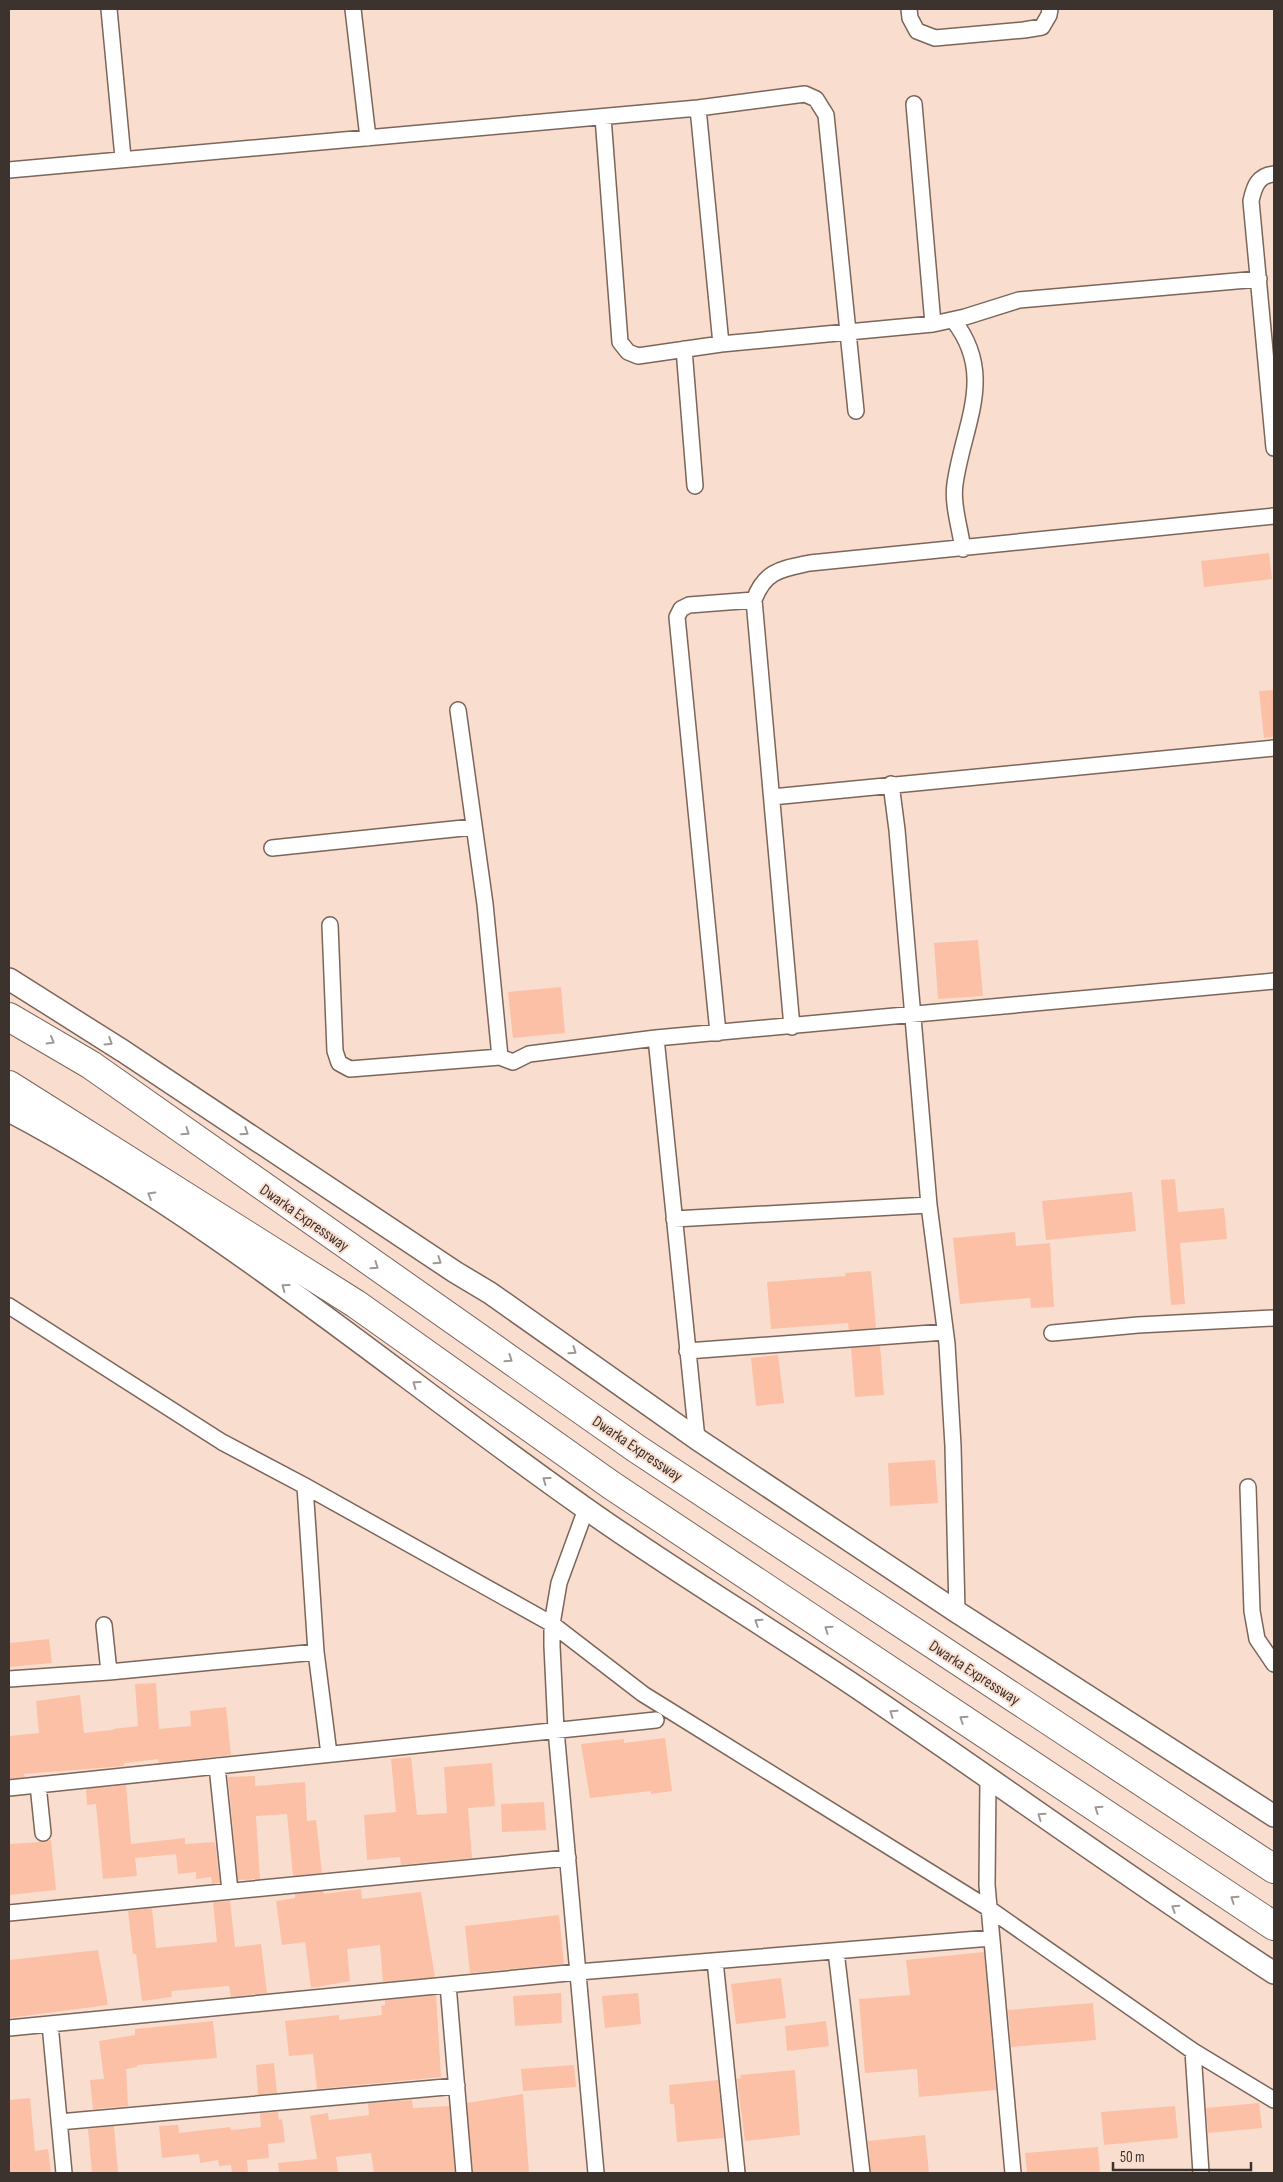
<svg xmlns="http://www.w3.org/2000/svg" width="1283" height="2182" viewBox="0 0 1283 2182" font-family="'Sofia Sans Condensed',sans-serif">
<rect width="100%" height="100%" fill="#f9ded0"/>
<path fill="#fbc0a5" d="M 1269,553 L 1272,579 L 1204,587 L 1201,561 Z
M 1274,690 L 1274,737 L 1264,738 L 1259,691 Z
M 978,940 L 983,996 L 938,999 L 934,943 Z
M 561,987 L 565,1033 L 513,1038 L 508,992 Z
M 1175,1179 L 1178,1212 L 1224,1208 L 1227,1239 L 1180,1243 L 1185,1304 L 1171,1305 L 1161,1180 Z
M 1132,1192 L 1136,1231 L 1046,1240 L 1042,1201 Z
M 1015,1232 L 1016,1246 L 1050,1243 L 1054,1307 L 1031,1308 L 1030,1298 L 960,1304 L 953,1238 Z
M 871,1271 L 876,1328 L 849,1330 L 848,1323 L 771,1329 L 767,1282 L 846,1276 L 845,1273 Z
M 880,1346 L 884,1395 L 855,1397 L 851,1348 Z
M 778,1355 L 784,1403 L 756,1406 L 751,1358 Z
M 935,1460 L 938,1503 L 890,1506 L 888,1463 Z
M 49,1639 L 52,1663 L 9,1667 L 9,1643 Z
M 156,1683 L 159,1729 L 191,1726 L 190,1711 L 226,1707 L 231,1755 L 159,1763 L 158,1759 L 124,1763 L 124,1766 L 24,1774 L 25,1777 L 9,1779 L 9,1736 L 39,1733 L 36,1701 L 80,1695 L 84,1733 L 113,1730 L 113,1729 L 138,1726 L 135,1684 Z
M 665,1738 L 672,1791 L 651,1794 L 651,1791 L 590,1798 L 581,1744 L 624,1739 L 624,1743 Z
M 411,1757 L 417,1815 L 447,1813 L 444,1767 L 492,1763 L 495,1806 L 468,1808 L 472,1858 L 401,1865 L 400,1857 L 367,1860 L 364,1815 L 396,1812 L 391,1759 Z
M 255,1776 L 255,1786 L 305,1782 L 307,1821 L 316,1820 L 322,1873 L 293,1876 L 287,1814 L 256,1816 L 260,1879 L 238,1880 L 228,1777 Z
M 126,1785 L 131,1844 L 185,1838 L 185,1844 L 215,1842 L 220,1883 L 212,1884 L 211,1877 L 196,1879 L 196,1872 L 178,1874 L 176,1854 L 135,1858 L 137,1876 L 103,1879 L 96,1804 L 87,1805 L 86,1789 Z
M 544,1802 L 546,1830 L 502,1832 L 501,1804 Z
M 51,1840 L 56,1890 L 9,1895 L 9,1844 L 43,1842 Z
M 361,1889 L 362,1899 L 421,1892 L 435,1977 L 383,1982 L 380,1945 L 347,1949 L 350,1981 L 311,1988 L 305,1942 L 282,1945 L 276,1901 L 295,1898 L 295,1894 L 323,1891 L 324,1894 Z
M 230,1901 L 235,1947 L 261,1944 L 267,1993 L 231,1997 L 229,1986 L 171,1991 L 172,1997 L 142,2001 L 136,1954 L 133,1954 L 128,1911 L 152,1908 L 156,1948 L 217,1942 L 213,1902 Z
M 559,1915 L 564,1964 L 470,1973 L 465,1926 Z
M 98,1950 L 108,2005 L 9,2018 L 9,1960 Z
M 984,1952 L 996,2090 L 919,2097 L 917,2069 L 865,2073 L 859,1999 L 910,1995 L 906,1960 Z
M 781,1978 L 786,2018 L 736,2024 L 731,1984 Z
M 561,1993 L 562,2023 L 515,2026 L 513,1996 Z
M 638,1993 L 641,2024 L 605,2028 L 602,1996 Z
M 436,1995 L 441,2077 L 317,2089 L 313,2054 L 289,2056 L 285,2021 L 339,2015 L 339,2020 L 382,2015 L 381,2006 L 385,2005 L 385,2000 Z
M 1093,2003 L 1096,2040 L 1011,2047 L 1008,2010 Z
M 213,2021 L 217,2058 L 137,2065 L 137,2067 L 126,2069 L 128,2106 L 93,2109 L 90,2080 L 104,2079 L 99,2041 L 135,2035 L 135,2029 Z
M 826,2021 L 829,2046 L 787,2051 L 785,2026 Z
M 274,2063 L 277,2093 L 258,2095 L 256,2065 Z
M 574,2065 L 576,2087 L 523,2091 L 521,2069 Z
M 795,2070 L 800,2135 L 745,2141 L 737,2079 L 741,2078 L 740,2075 Z
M 718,2080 L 724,2138 L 677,2142 L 674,2104 L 670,2104 L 669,2085 Z
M 523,2094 L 529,2173 L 473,2173 L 467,2103 Z
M 30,2098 L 35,2151 L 48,2149 L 51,2173 L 9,2173 L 9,2100 Z
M 412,2100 L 413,2108 L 449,2106 L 455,2173 L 374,2173 L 371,2153 L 336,2157 L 338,2173 L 279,2173 L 278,2163 L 317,2159 L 310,2116 L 328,2113 L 329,2120 L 369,2115 L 368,2103 Z
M 1259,2103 L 1262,2128 L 1208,2133 L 1206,2108 Z
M 1175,2106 L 1178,2138 L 1104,2145 L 1101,2112 Z
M 278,2112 L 279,2120 L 282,2119 L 285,2142 L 268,2144 L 269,2158 L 247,2160 L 248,2173 L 232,2173 L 231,2165 L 219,2166 L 218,2160 L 200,2163 L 199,2154 L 162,2158 L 159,2126 L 178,2125 L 179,2133 L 230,2127 L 231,2130 L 261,2127 L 260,2113 Z
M 114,2126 L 118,2173 L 92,2173 L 88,2129 Z
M 925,2135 L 929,2173 L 871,2173 L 868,2141 Z
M 1098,2147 L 1100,2173 L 1027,2173 L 1025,2153 Z"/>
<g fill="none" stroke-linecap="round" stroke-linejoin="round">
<g stroke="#7c6559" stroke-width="18">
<path id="street" d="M 109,9 L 123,158
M 353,9 L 368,138
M 909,9 L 910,18 L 917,31 L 935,38 L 1024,30 L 1042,27 L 1049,15 L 1050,9
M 914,104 L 933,324
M 698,108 L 721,344
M 603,117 L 620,342 L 628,352 L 638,356 L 721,344 L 933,324 L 965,317 L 1019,300 L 1259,279
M 9,170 L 698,108 L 805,94 L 816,99 L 826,115 L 856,411
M 1274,174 C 1258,175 1254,187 1251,201 L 1274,448
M 953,320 C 997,375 963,425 955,484 C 952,504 960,528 963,549
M 684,349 L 695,486
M 458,710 L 485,904 L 500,1057
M 891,784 L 897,830 L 929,1205 L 947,1344 L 953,1446 L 957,1612
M 772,797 L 1274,748
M 272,848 L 473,827
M 330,925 L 335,1051 L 339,1063 L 350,1069 L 500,1057 L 513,1062 L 529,1054 L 656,1038 L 1274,981
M 792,1027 L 754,600 C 765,570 782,569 810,563 L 1274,516
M 718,1033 L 677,617 L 681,609 L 689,605 L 754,600
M 656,1038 L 697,1439
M 674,1219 L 929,1205
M 9,1306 L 222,1442 L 305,1486 L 552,1624 L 643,1694 L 988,1908 L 1193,2051 L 1274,2100
M 1052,1333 L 1138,1325 L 1274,1318
M 687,1351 L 945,1332
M 305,1486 L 316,1652 L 329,1754
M 1248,1487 L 1252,1611 L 1257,1639 L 1274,1664
M 586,1509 L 559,1583 L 552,1624 L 552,1646 L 556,1730 L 596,2173
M 104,1625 L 109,1672
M 9,1679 L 109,1672 L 316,1652
M 217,1766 L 230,1891
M 988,1779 L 987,1885 L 1013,2173
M 38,1785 L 43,1833
M 9,1788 L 656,1720
M 9,1913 L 568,1858
M 836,1951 L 862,2173
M 715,1961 L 737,2173
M 448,1985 L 464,2173
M 50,2024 L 64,2173
M 9,2028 L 578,1972 L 991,1938
M 1193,2051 L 1201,2173
M 59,2122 L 457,2086"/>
</g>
<g stroke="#7c6559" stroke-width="24">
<path id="secondary" d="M 9,979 L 123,1051 L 455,1272 L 490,1293 L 697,1439 L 957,1612 L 1274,1816
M 9,1111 C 216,1220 394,1374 585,1508 C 671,1569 761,1623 849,1682 C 991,1778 1130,1879 1274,1973"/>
</g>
<g stroke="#7c6559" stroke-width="30">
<path id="highway" d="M 9,1017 L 91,1065 L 637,1449 L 1274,1869
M 9,1085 L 356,1304 L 611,1485 L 1274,1926"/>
</g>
<use href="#street" stroke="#fff" stroke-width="15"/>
<use href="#secondary" stroke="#fff" stroke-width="21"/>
<use href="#highway" stroke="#fff" stroke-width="28"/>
</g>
<defs><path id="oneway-chevron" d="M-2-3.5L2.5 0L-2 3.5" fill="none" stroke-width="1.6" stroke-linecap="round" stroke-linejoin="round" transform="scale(1.25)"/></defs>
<g stroke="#9e9996">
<use href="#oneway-chevron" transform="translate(51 1041) rotate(30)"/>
<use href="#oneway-chevron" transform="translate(109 1042) rotate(32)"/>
<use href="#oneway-chevron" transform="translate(186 1132) rotate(35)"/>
<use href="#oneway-chevron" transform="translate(245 1132) rotate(34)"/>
<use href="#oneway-chevron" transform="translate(151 1195) rotate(-149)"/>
<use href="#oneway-chevron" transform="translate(438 1261) rotate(34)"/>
<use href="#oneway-chevron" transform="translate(375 1266) rotate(35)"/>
<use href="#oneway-chevron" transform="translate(285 1287) rotate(-144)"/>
<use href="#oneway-chevron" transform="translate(573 1351) rotate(35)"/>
<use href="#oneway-chevron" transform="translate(509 1359) rotate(35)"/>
<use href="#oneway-chevron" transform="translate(416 1384) rotate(-144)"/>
<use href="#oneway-chevron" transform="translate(546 1480) rotate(-144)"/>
<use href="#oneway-chevron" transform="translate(758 1622) rotate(-147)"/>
<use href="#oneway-chevron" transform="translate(828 1629) rotate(-146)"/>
<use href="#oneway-chevron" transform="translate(893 1713) rotate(-145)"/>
<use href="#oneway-chevron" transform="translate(963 1719) rotate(-146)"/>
<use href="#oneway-chevron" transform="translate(1098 1809) rotate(-146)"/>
<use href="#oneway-chevron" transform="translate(1041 1816) rotate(-145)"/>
<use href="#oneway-chevron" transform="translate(1234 1899) rotate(-146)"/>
<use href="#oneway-chevron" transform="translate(1175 1908) rotate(-147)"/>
</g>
<g text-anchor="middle" stroke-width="4" stroke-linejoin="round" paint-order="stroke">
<g font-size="16" fill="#3d332e" stroke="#f9ded0">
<text transform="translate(305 1217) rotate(35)" y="6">Dwarka Expressway</text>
<text transform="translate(638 1448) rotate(34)" y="6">Dwarka Expressway</text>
<text transform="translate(975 1672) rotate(33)" y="6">Dwarka Expressway</text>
</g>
</g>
<rect width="1283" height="2182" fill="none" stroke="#3d332e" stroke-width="20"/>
<path d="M1113 2162v8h138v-8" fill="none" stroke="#3d332e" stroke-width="2.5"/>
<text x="1120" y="2162" font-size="15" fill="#3d332e" stroke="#f9ded0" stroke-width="4" paint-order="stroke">50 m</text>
</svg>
